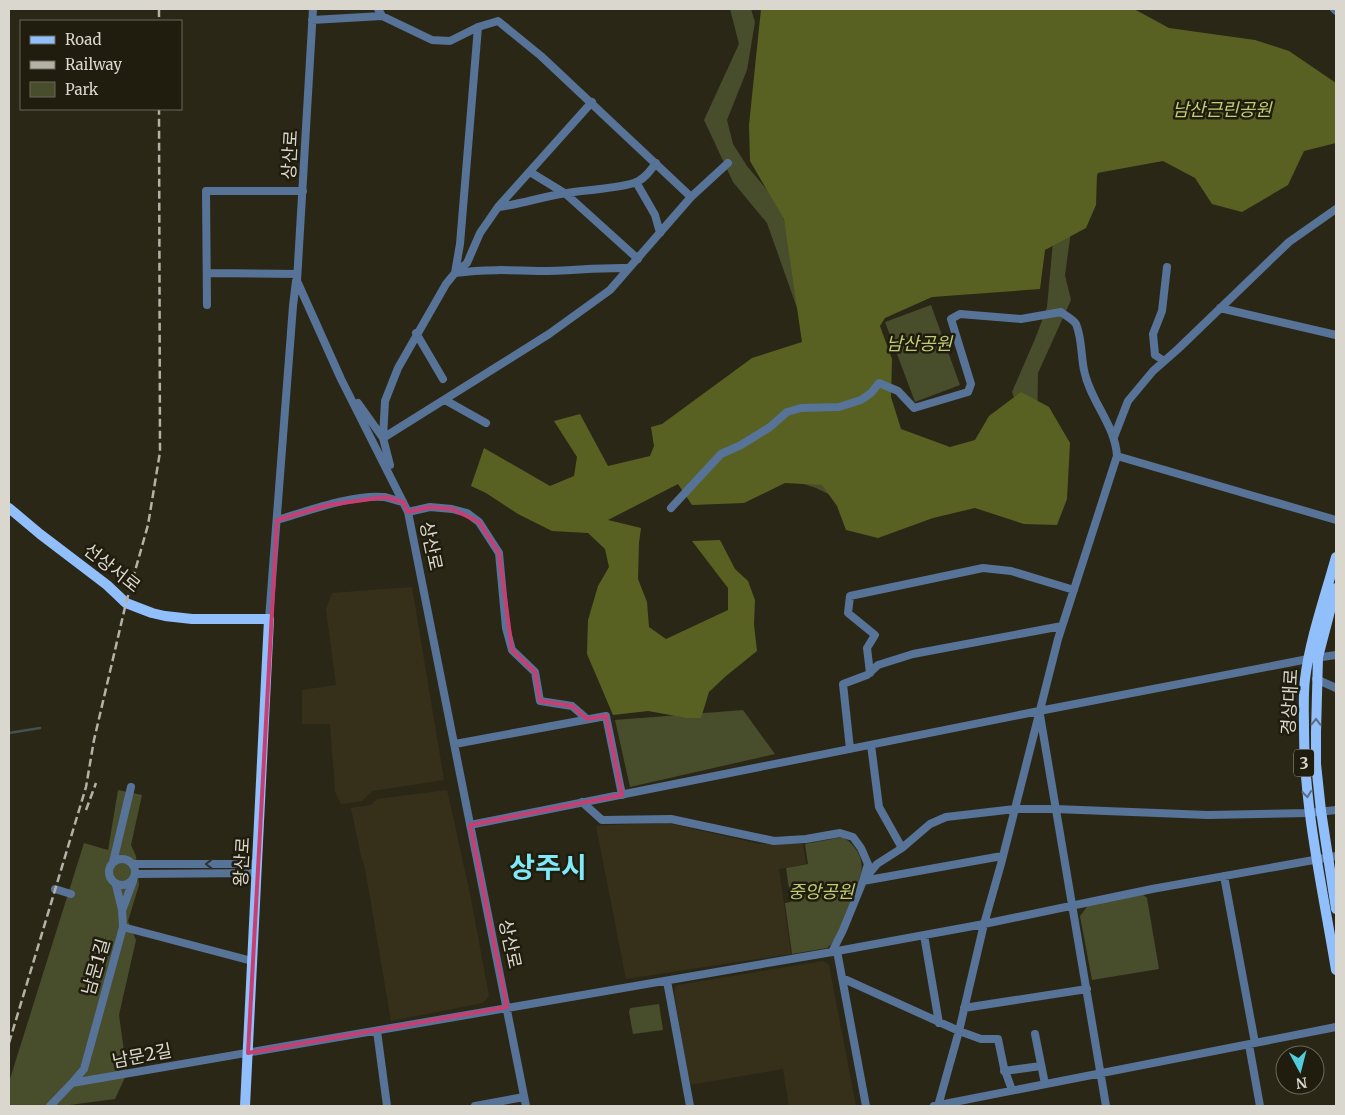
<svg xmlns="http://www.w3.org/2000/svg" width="1345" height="1115" viewBox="0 0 1345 1115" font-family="Merriweather,'Noto Sans KR',serif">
<rect width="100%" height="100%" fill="#2b2717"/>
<path fill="#36301b" d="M 412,587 L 444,780 L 372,791 L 362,801 L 341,804 L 335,792 L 330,724 L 302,724 L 302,690 L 336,685 L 326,609 L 332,593 Z
M 447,790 L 470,894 L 489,996 L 483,1003 L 391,1021 L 365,868 L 361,856 L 351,808 L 371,805 L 377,799 Z
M 663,822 L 759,844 L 803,844 L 806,864 L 779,869 L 791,954 L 626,979 L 596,826 Z
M 823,961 L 829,965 L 856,1106 L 789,1106 L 783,1069 L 689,1085 L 674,991 L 678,985 Z"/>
<path fill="#484d2b" d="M 730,9 L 751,9 L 755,22 L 747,70 L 727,120 L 733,144 L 747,166 L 779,204 L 825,347 L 809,342 L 767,223 L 733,182 L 704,120 L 739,44 Z
M 1120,136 L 1073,217 L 1065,275 L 1071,300 L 1038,373 L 1036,498 L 849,504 L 816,488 L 723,458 L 811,474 L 1026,434 L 1012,392 L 1035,339 L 1047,307 L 1056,209 Z
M 931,305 L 960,385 L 915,402 L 885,322 Z
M 743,710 L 775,754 L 630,787 L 615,720 Z
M 118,790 L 142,795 L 131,845 L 136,856 L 139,885 L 128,921 L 136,940 L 119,1015 L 127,1073 L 115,1099 L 62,1106 L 9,1106 L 9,1082 L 84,843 L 108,850 Z
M 843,837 C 856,846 864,857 861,873 C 855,891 842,938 827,948 L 792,954 L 785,903 L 791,902 L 786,868 L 808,864 L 805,844 Z
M 1142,894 L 1147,898 L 1159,969 L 1092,980 L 1080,916 L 1089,904 Z
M 659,1004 L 663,1030 L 633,1034 L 629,1012 L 630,1008 Z"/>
<path fill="#586122" d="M 761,9 L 1134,9 L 1169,28 L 1255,40 L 1289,51 L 1336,83 L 1336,143 L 1304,151 L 1288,185 L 1242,212 L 1212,204 L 1195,178 L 1163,161 L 1097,173 L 1096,205 L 1086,228 L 1045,250 L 1040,289 L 932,297 L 885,318 L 880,326 L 892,359 L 891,397 L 901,429 L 950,447 L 975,440 L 989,416 L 1021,392 L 1049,407 L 1070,443 L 1067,499 L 1057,525 L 1024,524 L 975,508 L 933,518 L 878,538 L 846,530 L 837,506 L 822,485 L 785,483 L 744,503 L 692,505 L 678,484 L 608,520 L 641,528 L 639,543 L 638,579 L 647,602 L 649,627 L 666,639 L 728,610 L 728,588 L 692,541 L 720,540 L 735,569 L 748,581 L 755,600 L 754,625 L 757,651 L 726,676 L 709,692 L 701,718 L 687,718 L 648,711 L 613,715 L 587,654 L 588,620 L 598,586 L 609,567 L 605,549 L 588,533 L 552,531 L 518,514 L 486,493 L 471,486 L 484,448 L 550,486 L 574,476 L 577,457 L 554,421 L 580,414 L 608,466 L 650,456 L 654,446 L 651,427 L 662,424 L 752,358 L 802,342 L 784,219 L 750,161 L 749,125 Z"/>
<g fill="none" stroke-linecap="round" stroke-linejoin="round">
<path stroke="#415251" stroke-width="2.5" d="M 9,733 L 40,728"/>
<path stroke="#577397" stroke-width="8" d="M 313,9 L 297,281 L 341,379 L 408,512 L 526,1106
M 378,9 L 382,16 L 432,40 L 450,41 L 478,27 L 498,21 L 541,56 L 691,197
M 1334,9 L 1336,11
M 312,20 L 382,16
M 478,27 L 460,244 L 455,273 C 484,269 511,270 540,271 C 570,271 600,267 629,268
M 530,172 L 566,194 L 638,259
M 636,182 L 655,215 L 660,233
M 499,207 C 522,204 544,196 567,193 C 585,190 622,188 637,182 C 646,177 650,171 656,163
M 207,273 L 297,274
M 207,305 L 206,191 L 303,191
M 1220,308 L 1336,335
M 416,333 L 443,379
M 1164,361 L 1155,355 L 1153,334 L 1162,311 L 1167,267
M 445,400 L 486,423
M 358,403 L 383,438
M 1114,437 L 1128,401 L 1153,371 L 1178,349 L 1289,242 L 1336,209
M 383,438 L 385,401 L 398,368 L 446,284 L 455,273 L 467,263 L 480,233 L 498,207 L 592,102
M 1117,456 L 1336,520
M 390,465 L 383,438 L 549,334 L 610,290 L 691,197 L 728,163
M 671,508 L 721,454 L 741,445 L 770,427 L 787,412 L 801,408 L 839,407 L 861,400 L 871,393 L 879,383 L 898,391 L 914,408 L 968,392 L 971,384 L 951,319 L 960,314 L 1021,319 L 1061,312 C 1066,316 1073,319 1076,324 C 1082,338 1081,356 1084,370 C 1090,401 1115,424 1117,456 L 1058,639 L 1001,864 L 984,924 L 959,1031 L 938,1106
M 408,512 L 430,507 L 452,509 L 467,513 L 479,522 L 499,553 L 506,628 L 512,650 L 535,672 L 540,701 L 572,706 L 587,719
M 277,520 C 308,511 353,494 384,497 C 390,498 397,501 403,502
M 269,619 L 293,306 L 296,281
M 870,673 L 867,648 L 875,635 L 848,613 L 850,596 L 983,568 L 1011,571 L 1074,590
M 1316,679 L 1336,688
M 1040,715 L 1106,1106
M 455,744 L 606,716 L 622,795
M 871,745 L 879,807 L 902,848
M 850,749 L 843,684 L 867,675 L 878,665 L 913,654 L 1062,626
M 582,802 L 602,820 L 671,819 L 774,841 L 806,839 L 840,833 L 853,837 L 861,848 L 868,864 L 863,881 L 1002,856
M 470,825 L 1039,711 L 1308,659 L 1336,655
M109 872a13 13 0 1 1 26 0a13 13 0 1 1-26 0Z
M 113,862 L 131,787
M 133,864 L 258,864
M 135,874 L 257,873
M 1224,876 L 1255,1043
M 116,885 L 122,910 L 123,927
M 55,889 L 71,894
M 123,908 L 133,881
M 924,935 L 939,1023
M 837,951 L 866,1106
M 832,952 L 843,930 L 863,881 L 877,864 L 902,848 L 930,824 L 946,817 L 1015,809 L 1055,809 L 1208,815 L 1308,813 L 1336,810
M 842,978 L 959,1031 L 981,1039 L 998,1039 L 1004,1068 L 1012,1090
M 667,981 L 690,1106
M 964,1008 L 1087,989
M 377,1031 L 387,1106
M 1035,1034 L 1045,1084
M 1249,1045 L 1260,1106
M 1004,1071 L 1041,1066
M 72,1083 L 84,1069 L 123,927 L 252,961
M 50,1106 L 72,1083 L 832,952 L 984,924 L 1152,889 L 1336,856
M 475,1106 L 524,1097
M 934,1106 L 1336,1027"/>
<path stroke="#91bffb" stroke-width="10" d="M 9,508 L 40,534 L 107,585 L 126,603 L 152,613 L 165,616 L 192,619 L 269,619 L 245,1106
M 1336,557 C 1325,597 1310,639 1305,679 C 1303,695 1304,712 1304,729 C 1304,810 1323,890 1336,970
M 1336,588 L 1318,657 L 1316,732 L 1316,764 L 1321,811 L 1336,909"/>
<path stroke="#b4b1a6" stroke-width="2.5" stroke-dasharray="8 4" stroke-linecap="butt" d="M 159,9 L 159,21
M 86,810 L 96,783
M 9,1043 L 86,787 L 94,740 L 126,603 L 148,525 L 160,452 L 159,109"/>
</g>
<defs><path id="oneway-chevron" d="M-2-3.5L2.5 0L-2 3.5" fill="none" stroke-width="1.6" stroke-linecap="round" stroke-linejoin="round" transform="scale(1.25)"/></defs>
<g stroke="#596e84">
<use href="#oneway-chevron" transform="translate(1316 722) rotate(-89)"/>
<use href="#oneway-chevron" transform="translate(1307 794) rotate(84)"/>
</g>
<use stroke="#2e3230" href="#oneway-chevron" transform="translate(209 864) rotate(180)"/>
<path fill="none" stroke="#c73e72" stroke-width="4" stroke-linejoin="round" d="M 385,497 L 403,502 L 408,512 L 430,507 L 452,509 L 479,522 L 499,553 L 512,650 L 535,672 L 540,701 L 572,706 L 587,719 L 606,716 L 622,795 L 470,825 L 507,1007 L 248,1053 L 277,520 L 328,505 Z"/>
<g text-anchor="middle" stroke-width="5" stroke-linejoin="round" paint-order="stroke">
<rect fill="#211d0e" stroke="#a2a094" stroke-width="1" x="1294" y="749.5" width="20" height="27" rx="4"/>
<g font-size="16" font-weight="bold" fill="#dad8ce">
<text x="1304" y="769">3</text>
</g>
<g font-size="18" font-style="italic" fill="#c0ce73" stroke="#211d0e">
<text x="1222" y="116">남산근린공원</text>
<text x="919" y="350">남산공원</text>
<text x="821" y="898">중앙공원</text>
</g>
<g font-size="18" fill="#dad8ce" stroke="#211d0e">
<text transform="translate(290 155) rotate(-87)" y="6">상산로</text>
<text transform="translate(431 546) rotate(78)" y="6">상산로</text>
<text transform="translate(112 568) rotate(38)" y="6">선상서로</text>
<text transform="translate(1290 702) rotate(-87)" y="6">경상대로</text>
<text transform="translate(242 862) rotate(-87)" y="6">왕산로</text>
<text transform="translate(510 944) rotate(78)" y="6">상산로</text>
<text transform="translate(96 967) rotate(-74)" y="6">남문1길</text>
<text transform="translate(142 1056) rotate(-11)" y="6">남문2길</text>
</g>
<g font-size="28" font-weight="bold" fill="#81eaf9" stroke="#211d0e">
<text x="548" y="877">상주시</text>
</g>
</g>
<rect width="1345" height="1115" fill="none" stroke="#dad8ce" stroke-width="20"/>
<rect x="20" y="20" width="162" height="90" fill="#211d0e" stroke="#6b685b"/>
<rect x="30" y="36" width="25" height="8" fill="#91bffb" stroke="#6b685b"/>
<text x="65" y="45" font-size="15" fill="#dad8ce">Road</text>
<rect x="30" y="61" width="25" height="8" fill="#b4b1a6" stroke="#6b685b"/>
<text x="65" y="70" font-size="15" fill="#dad8ce">Railway</text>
<rect x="30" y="82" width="25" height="15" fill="#484d2b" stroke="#6b685b"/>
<text x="65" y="95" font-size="15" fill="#dad8ce">Park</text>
<g transform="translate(1300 1070) rotate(173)"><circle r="24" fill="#211d0e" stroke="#6b685b"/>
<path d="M0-4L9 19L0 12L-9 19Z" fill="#53cbdb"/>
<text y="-8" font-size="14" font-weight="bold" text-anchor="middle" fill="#dad8ce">N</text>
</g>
</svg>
